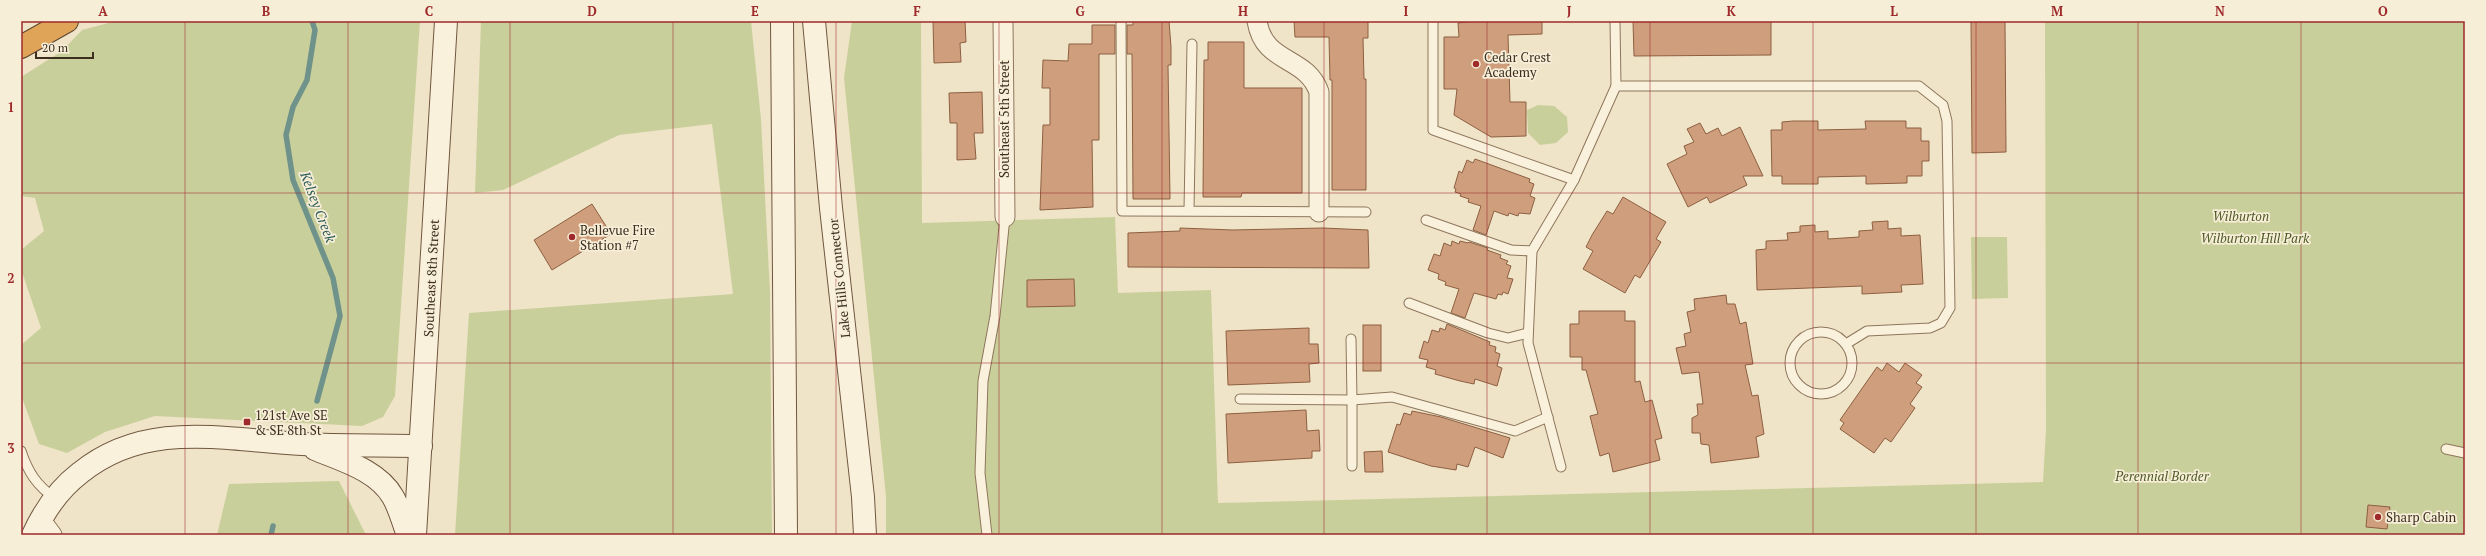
<svg xmlns="http://www.w3.org/2000/svg" width="2486" height="556" font-family="'PT Serif',serif">
<style>
.green{fill:#c9cf9b}
.lines{fill:none;stroke-linecap:round;stroke-linejoin:round}
.stream{stroke:#6f938a;stroke-width:5.5}
.building{fill:#cf9f7d;stroke:#8d5f41}
.lane-casing{stroke:#8d765c;stroke-width:11}
.street-casing{stroke:#8d765c;stroke-width:21}
.secondary-casing{stroke:#6f573f;stroke-width:24}
.highway-casing{stroke:#5b4430;stroke-width:24}
.lane{stroke:#faf1dc;stroke-width:9}
.street{stroke:#faf1dc;stroke-width:19}
.secondary{stroke:#faf1dc;stroke-width:22}
.highway{stroke:#e0a458;stroke-width:22}
.grid{fill:none;stroke:#9e2a2b;stroke-width:1;stroke-opacity:0.55}
.poi-dot{fill:#9e2a2b;stroke:#f7eed8;stroke-width:1.5}
.labels{text-anchor:middle;stroke-width:3.5;stroke-linejoin:round;paint-order:stroke}
.poi-label{font-size:13px;fill:#3d2e20;stroke:#f7eed8;text-anchor:start}
.street-label{font-size:13px;fill:#3d2e20;stroke:#f7eed8}
.park-label{font-size:13px;font-style:italic;fill:#4d5a26;stroke:#f7eed8}
.water-label{font-size:14px;font-style:italic;fill:#2f5d5a;stroke:#f7eed8}
.neatline{fill:none;stroke:#9e2a2b;stroke-width:1.5}
.grid-label{font-size:13px;text-anchor:middle;font-weight:bold;fill:#9e2a2b}
</style>
<rect width="100%" height="100%" fill="#f0e4c8"/>
<!-- green -->
<g class="green">
<polygon points="116,21 420,21 395,396 383,417 362,426 155,416 105,432 67,453 39,444 21,395 21,345 41,328 21,269 21,250 44,231 35,198 21,196 21,77 62,51 82,30"/>
<polygon points="481,21 751,21 761,119 770,292 772,535 455,535 469,313 733,294 712,124 619,135 503,190 475,193"/>
<polygon points="852,21 921,21 922,223 1115,217 1118,293 1211,290 1218,503 2043,482 2046,429 2045,21 2465,21 2465,535 886,535 886,497 844,78"/>
<polygon points="1538,105 1554,106 1567,117 1568,132 1556,143 1540,145 1528,133 1527,110"/>
<polygon points="1971,237 2007,237 2008,298 1972,299"/>
<polygon points="339,481 366,535 217,535 229,484"/>
</g>
<g class="lines">
<!-- stream -->
<g class="stream">
<polyline points="312,21 315,30 307,80 293,107 286,135 293,180 333,278 340,316 317,401"/>
<polyline points="271,535 273,526"/>
</g>
</g>
<!-- building -->
<g class="building">
<polygon points="933,21 965,21 966,42 960,43 961,62 934,63"/>
<polygon points="1133,21 1169,21 1171,47 1171,65 1168,65 1170,199 1133,199 1132,54 1127,54 1127,25 1133,25"/>
<polygon points="1294,21 1368,21 1368,38 1363,38 1364,79 1366,79 1366,190 1332,190 1332,80 1330,80 1329,37 1295,37"/>
<polygon points="1476,21 1542,21 1542,34 1508,35 1510,102 1526,102 1526,136 1491,137 1454,115 1457,89 1444,89 1444,37 1459,37 1458,23"/>
<polygon points="1633,21 1771,21 1771,55 1634,56"/>
<polygon points="1971,21 2005,21 2006,152 1972,153"/>
<polygon points="1092,25 1115,25 1115,54 1099,54 1099,140 1092,140 1093,207 1040,210 1043,125 1050,125 1050,88 1042,88 1043,60 1068,61 1069,44 1092,44"/>
<polygon points="1208,42 1244,42 1244,88 1302,88 1302,193 1242,193 1241,197 1203,197 1204,60 1208,60"/>
<polygon points="982,92 983,133 974,133 976,159 957,160 957,123 950,123 949,93"/>
<polygon points="1793,121 1818,121 1818,130 1866,129 1865,121 1906,121 1906,128 1921,128 1921,141 1929,141 1929,161 1922,161 1922,176 1907,176 1907,183 1866,184 1866,176 1818,177 1818,184 1782,184 1782,176 1772,176 1771,130 1782,130 1782,122"/>
<polygon points="1700,123 1706,134 1718,128 1722,136 1740,127 1763,176 1743,176 1747,185 1710,203 1707,197 1688,207 1667,164 1687,154 1684,146 1694,142 1687,129"/>
<polygon points="1475,159 1530,179 1529,182 1534,184 1530,196 1535,198 1530,214 1519,213 1518,216 1509,213 1508,216 1494,211 1486,235 1473,230 1481,206 1468,202 1469,199 1460,196 1461,194 1455,192 1456,189 1454,188 1459,171 1462,173 1467,160 1473,163"/>
<polygon points="1623,197 1666,222 1656,239 1661,242 1640,278 1635,275 1625,293 1583,269 1593,251 1586,247 1592,235 1607,211 1613,214"/>
<polygon points="592,204 611,234 552,270 534,240"/>
<polygon points="1888,221 1888,229 1901,228 1901,236 1920,235 1923,284 1901,285 1902,292 1862,294 1862,286 1757,290 1756,250 1766,249 1766,241 1788,240 1787,233 1800,232 1800,226 1815,225 1815,232 1828,231 1828,239 1859,237 1859,231 1873,230 1872,222"/>
<polygon points="1180,228 1233,230 1323,228 1368,230 1369,268 1128,267 1128,233 1180,231"/>
<polygon points="1452,241 1459,244 1460,241 1468,243 1469,242 1488,248 1487,250 1501,255 1500,258 1508,261 1506,264 1511,266 1507,278 1513,279 1508,294 1503,292 1502,295 1498,294 1496,299 1474,293 1465,318 1451,313 1459,289 1445,285 1446,282 1438,279 1439,274 1428,270 1434,254 1440,256 1444,243 1451,246"/>
<polygon points="1074,279 1075,306 1027,307 1027,280"/>
<polygon points="1726,295 1727,304 1735,304 1740,324 1746,322 1753,364 1745,365 1752,396 1758,395 1764,434 1756,437 1759,457 1711,463 1709,445 1701,444 1700,433 1692,433 1692,418 1698,415 1697,404 1703,404 1699,372 1682,374 1676,348 1686,346 1684,334 1691,332 1687,312 1695,310 1694,299"/>
<polygon points="1579,311 1625,311 1625,321 1635,321 1635,382 1640,381 1645,402 1652,400 1662,438 1655,440 1660,460 1613,472 1609,453 1600,456 1590,416 1598,414 1586,370 1582,370 1582,357 1570,357 1570,324 1579,324"/>
<polygon points="1447,324 1490,342 1489,345 1496,347 1495,352 1500,354 1497,366 1502,368 1497,386 1475,379 1474,384 1460,381 1435,374 1436,370 1426,367 1428,360 1419,358 1424,341 1428,343 1432,330 1439,332 1440,328 1445,330"/>
<rect x="1363" y="325" width="18" height="46"/>
<polygon points="1309,328 1309,344 1318,344 1319,363 1309,364 1310,382 1228,385 1226,331"/>
<polygon points="1887,363 1899,372 1905,363 1922,375 1916,383 1922,387 1910,404 1915,408 1891,442 1885,438 1874,453 1840,429 1844,423 1840,420 1877,367 1882,371"/>
<polygon points="1306,410 1307,431 1319,430 1320,451 1312,451 1312,458 1228,463 1226,414"/>
<polygon points="1412,411 1441,417 1510,438 1503,458 1475,447 1468,467 1457,464 1456,470 1431,466 1388,452 1397,424 1400,425 1404,413 1411,415"/>
<polygon points="1382,451 1383,472 1365,472 1364,452"/>
<polygon points="2368,505 2390,507 2387,529 2366,527"/>
</g>
<g class="lines">
<!-- lane casing -->
<g class="lane-casing">
<g id="lane">
<polyline points="1121,21 1122,211 1366,212"/>
<polyline points="1433,21 1433,130 1574,180"/>
<polyline points="1615,21 1616,86"/>
<polyline points="1189,210 1192,44"/>
<polyline points="1426,220 1511,250 1532,251"/>
<polyline points="1409,303 1488,333 1508,338 1528,333"/>
<circle cx="1821" cy="363" r="31"/>
<polyline points="1351,339 1352,400 1392,397 1515,431 1548,417"/>
<polyline points="1240,399 1352,400 1352,466"/>
<polyline points="2446,449 2465,453"/>
<path d="M 21,451 C 28,472 37,486 55,498"/>
<polyline points="1561,467 1528,343 1532,251 1574,180 1616,86 1919,86 1943,105 1947,121 1950,308 1941,323 1930,328 1867,331 1846,344"/>
<polyline points="987,535 980,473 983,381 995,316 1005,217"/>
</g>
</g>
<!-- street casing -->
<g class="street-casing">
<g id="street">
<polyline points="1003,21 1005,217"/>
<path d="M 1257,21 C 1264,65 1306,55 1319,92 L 1319,212"/>
<polyline points="40,519 52,535"/>
</g>
</g>
<!-- secondary casing -->
<g class="secondary-casing">
<g id="secondary">
<polyline points="782,21 786,535"/>
<polyline points="814,21 831,208 863,497 865,535"/>
<path d="M 315,449 C 341,460 378,470 393,497 C 400,509 403,523 408,535"/>
<path d="M 33,535 C 44,511 59,489 80,473 C 147,419 224,440 302,444 C 341,446 381,445 421,446"/>
<polyline points="415,535 446,21"/>
</g>
</g>
<!-- highway casing -->
<g class="highway-casing">
<polyline id="highway" points="21,47 67,21"/>
</g>
<!-- lane -->
<use href="#lane" class="lane"/>
<!-- street -->
<use href="#street" class="street"/>
<!-- secondary -->
<use href="#secondary" class="secondary"/>
<!-- highway -->
<use href="#highway" class="highway"/>
</g>
<!-- grid -->
<path class="grid" d="M 185,21 L 185,535M 348,21 L 348,535M 510,21 L 510,535M 673,21 L 673,535M 836,21 L 836,535M 999,21 L 999,535M 1162,21 L 1162,535M 1324,21 L 1324,535M 1487,21 L 1487,535M 1650,21 L 1650,535M 1813,21 L 1813,535M 1976,21 L 1976,535M 2138,21 L 2138,535M 2301,21 L 2301,535M 21,193 L 2465,193M 21,363 L 2465,363"/>
<!-- markers -->
<g class="poi-dot">
<circle cx="1476" cy="64" r="4"/>
<circle cx="572" cy="237" r="4"/>
<rect x="243" y="418" width="8" height="8" rx="2"/>
<circle cx="2378" cy="517" r="4"/>
</g>
<g class="labels">
<!-- poi labels -->
<g class="poi-label">
<text x="1484" y="62">Cedar Crest<tspan x="1484" dy="15">Academy</tspan></text>
<text x="580" y="235">Bellevue Fire<tspan x="580" dy="15">Station #7</tspan></text>
<text x="255" y="420">121st Ave SE<tspan x="255" dy="15">&amp; SE 8th St</tspan></text>
<text x="2386" y="522">Sharp Cabin</text>
</g>
<!-- street labels -->
<g class="street-label">
<text transform="translate(1004 119) rotate(-90)" y="5">Southeast 5th Street</text>
<text transform="translate(431 278) rotate(-87)" y="5">Southeast 8th Street</text>
<text transform="translate(839 278) rotate(-96)" y="5">Lake Hills Connector</text>
</g>
<!-- park labels -->
<g class="park-label">
<text x="2241" y="221">Wilburton</text>
<text x="2255" y="243">Wilburton Hill Park</text>
<text x="2162" y="481">Perennial Border</text>
</g>
<!-- water labels -->
<g class="water-label">
<text transform="translate(318 207) rotate(69)" y="5">Kelsey Creek</text>
</g>
</g>
<!-- border -->
<rect width="2486" height="556" fill="none" stroke="#f7eed8" stroke-width="44"/>
<!-- scale -->
<path d="M36 52v6h57v-6" fill="none" stroke="#3d2e20" stroke-width="2"/>
<text x="42" y="52" font-size="12" fill="#3d2e20" stroke="#f7eed8" stroke-width="3" paint-order="stroke">20 m</text>
<rect x="22" y="22" width="2442" height="512" class="neatline"/>
<g class="grid-label">
<text x="103" y="16">A</text>
<text x="266" y="16">B</text>
<text x="429" y="16">C</text>
<text x="592" y="16">D</text>
<text x="755" y="16">E</text>
<text x="917" y="16">F</text>
<text x="1080" y="16">G</text>
<text x="1243" y="16">H</text>
<text x="1406" y="16">I</text>
<text x="1569" y="16">J</text>
<text x="1731" y="16">K</text>
<text x="1894" y="16">L</text>
<text x="2057" y="16">M</text>
<text x="2220" y="16">N</text>
<text x="2383" y="16">O</text>
<text x="11" y="112">1</text>
<text x="11" y="283">2</text>
<text x="11" y="453">3</text>
</g>
</svg>
